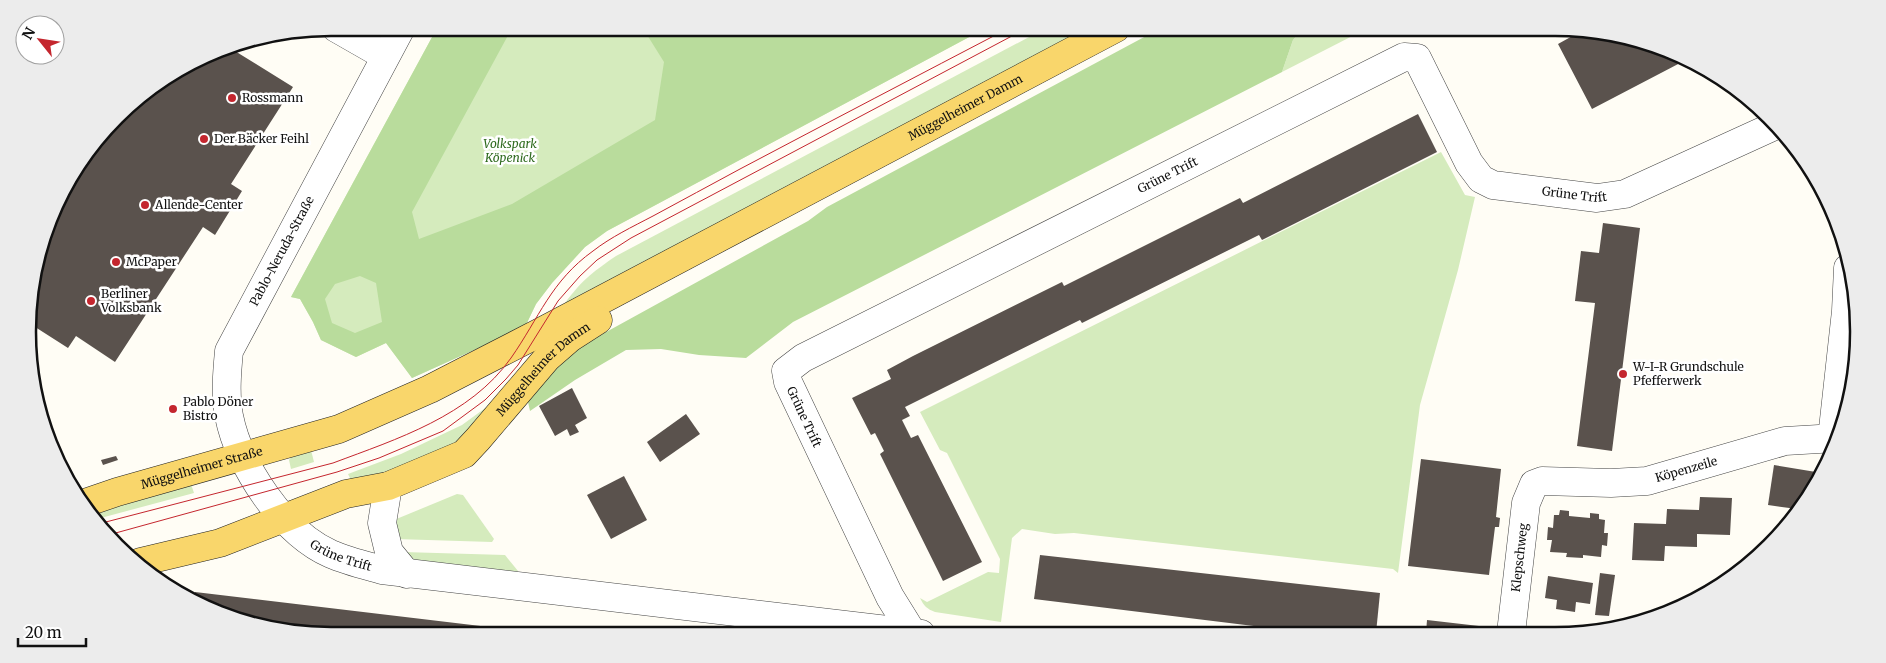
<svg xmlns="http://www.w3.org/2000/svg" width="1886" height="663" font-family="Merriweather,serif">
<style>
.green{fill:#d5ebbd}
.forest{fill:#b9dc9c;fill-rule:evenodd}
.building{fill:#5a524d}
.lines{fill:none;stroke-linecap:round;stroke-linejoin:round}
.minor-casing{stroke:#444;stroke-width:29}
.major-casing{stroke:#222;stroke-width:29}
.minor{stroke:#fff;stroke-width:28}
.major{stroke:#f9d66b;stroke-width:28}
.tram{stroke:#c4262e;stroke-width:1}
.poi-dot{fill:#c4262e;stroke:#fff;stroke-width:2}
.labels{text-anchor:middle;stroke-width:5;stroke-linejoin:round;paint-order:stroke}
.poi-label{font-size:12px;fill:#111;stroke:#fff;text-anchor:start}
.street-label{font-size:12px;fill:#111;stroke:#fff}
.park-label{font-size:12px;font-style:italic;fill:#2f6b1f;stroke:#fff}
.rim{fill:none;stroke:#111;stroke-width:2.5}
</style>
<rect width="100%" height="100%" fill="#fffdf5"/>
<!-- green -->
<g class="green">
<polygon points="437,28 986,28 607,231 585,247 552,283 536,304 525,327 412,378 386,343 356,357 321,340 313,322 300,299 291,297"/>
<path d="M 1046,28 L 1086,28 L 562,307 C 580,282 591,273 616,256 Z"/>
<polygon points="1303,28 1368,28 1282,72 1293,40"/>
<path d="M 1441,152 L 1465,195 L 1475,197 L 1458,270 L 1420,405 L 1398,573 L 1393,569 L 1074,533 L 1055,534 L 1022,529 L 1012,538 L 1001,622 L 935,612 C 927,609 924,606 920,598 L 927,602 L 988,572 L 999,573 L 1000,559 L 947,453 L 940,450 L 920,412 Z"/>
<polygon points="488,406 461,439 444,450 354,486 348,474 401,454 462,425"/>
<polygon points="311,450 314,462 291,469 289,460 291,457"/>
<polygon points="191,484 194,493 97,519 91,513"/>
<polygon points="457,494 463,495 494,539 492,542 395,539 394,520"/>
<polygon points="403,552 505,555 518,571 516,576 415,564"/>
</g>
<!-- forest -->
<g class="forest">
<path d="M 437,28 L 512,28 L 412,212 L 419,239 L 512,204 L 655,120 L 664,62 L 644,30 L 647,28 L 986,28 L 607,231 L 585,247 L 552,283 L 536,304 L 525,327 L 412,378 L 386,343 L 356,357 L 321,340 L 313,322 L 300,299 L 291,297 ZM 360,276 L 376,283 L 382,322 L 355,333 L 332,323 L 325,299 L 335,284 Z"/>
<polygon points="1161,28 1303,28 1293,40 1282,72 793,322 746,358 699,355 661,349 626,350 575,380 530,411 528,402 568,353 808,221 827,207"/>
</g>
<!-- building -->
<g class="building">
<polygon points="1574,30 1633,38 1682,62 1592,109 1558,44 1576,34"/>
<polygon points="230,48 293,87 231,184 242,191 215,235 203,227 115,362 76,336 68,348 32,325 31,312 33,309 31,308 30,292 59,197 131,103 215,51"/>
<polygon points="1418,114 1437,152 1262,240 1259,235 1082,323 1080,320 905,407 910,416 902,420 911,438 918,435 982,562 943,581 880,454 884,451 875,433 871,435 852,398 891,379 887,370 913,356 1062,282 1064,286 1240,198 1243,203"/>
<polygon points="1603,223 1640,228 1612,451 1577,446 1595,303 1575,301 1581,251 1599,253"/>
<polygon points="572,388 587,418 575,425 579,432 570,436 567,429 555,436 539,406"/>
<polygon points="686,414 700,434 660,462 647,442"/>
<polygon points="116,456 118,460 103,465 101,460"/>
<polygon points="1421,459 1501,469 1496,517 1500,518 1499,527 1495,527 1489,575 1408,566"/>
<polygon points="1774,465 1822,473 1818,484 1797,509 1768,505"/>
<polygon points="624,476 647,520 611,539 587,495"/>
<polygon points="1700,497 1732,498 1730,535 1697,534 1697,547 1665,546 1664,561 1632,560 1634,523 1666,524 1667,509 1699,510"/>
<polygon points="1560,510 1569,511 1569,516 1590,518 1590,513 1599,514 1599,519 1605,520 1604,533 1608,533 1607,546 1602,545 1601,557 1583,555 1583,558 1566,557 1567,553 1550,552 1552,540 1547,540 1548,527 1553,528 1554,515 1559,515"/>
<polygon points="1040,555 1380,593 1376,633 1310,633 1034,599"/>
<polygon points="1600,573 1615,575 1609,616 1595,615"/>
<polygon points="1548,576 1593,583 1590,604 1576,602 1575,612 1556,609 1557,600 1545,598"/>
<polygon points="195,592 547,634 547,635 332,635 253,625 194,598"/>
<polygon points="1427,620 1479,626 1478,633 1426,633"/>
</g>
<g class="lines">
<!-- minor casing -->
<g class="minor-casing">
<g id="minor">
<polyline points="336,28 385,56"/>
<path id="s1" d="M 401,28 L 229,351 C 227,372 225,395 229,416 C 239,466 283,533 331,554 C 347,561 364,565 382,570 L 921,634"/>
<polyline points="1832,438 1846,311 1848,268"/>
<polyline points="388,486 382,523 389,552 407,574"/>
<path id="s2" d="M 1511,633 L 1526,503 L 1534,484 L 1542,481 L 1611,483 L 1647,481 L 1785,441 L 1836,438"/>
<path id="s3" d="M 913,634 L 890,597 L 788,382 L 786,371 L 803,358 L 1404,57 L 1417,58 L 1469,163 L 1481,179 L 1493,185 L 1597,198 L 1625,194 L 1772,127"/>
</g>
</g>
<!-- major casing -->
<g class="major-casing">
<g id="major">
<path id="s4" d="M 82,504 L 117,492 L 339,429 L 430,389 L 537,334 L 1116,28"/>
<path id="s5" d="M 140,562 L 220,543 L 346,494 L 388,486 L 464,454 L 478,439 L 547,358 L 570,338 L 598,320"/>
</g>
</g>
<!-- minor -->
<use href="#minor" class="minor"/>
<!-- major -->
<use href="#major" class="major"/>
<!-- tram -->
<g class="tram">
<path d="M 102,523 L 333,463 C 397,439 470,416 511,358 C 539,318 551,281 593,251 C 611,237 632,227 653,216 C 682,200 711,185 740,169 C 829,122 919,75 1009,28"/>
<polyline points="112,534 337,472 379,458 443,431 485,400 506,379 518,365 558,301 580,276 597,260 631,238 1027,28"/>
</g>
</g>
<!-- markers -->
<g class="poi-dot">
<circle cx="232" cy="98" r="5"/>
<circle cx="204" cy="139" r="5"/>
<circle cx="145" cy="205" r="5"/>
<circle cx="116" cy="262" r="5"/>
<circle cx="91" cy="301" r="5"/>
<circle cx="1623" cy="374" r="5"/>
<circle cx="173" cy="409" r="5"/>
</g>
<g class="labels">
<!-- poi labels -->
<g class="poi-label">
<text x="242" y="102">Rossmann</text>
<text x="214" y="143">Der Bäcker Feihl</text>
<text x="155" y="209">Allende-Center</text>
<text x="126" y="266">McPaper</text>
<text x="101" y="298">Berliner<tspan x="101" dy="14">Volksbank</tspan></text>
<text x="1633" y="371">W-I-R Grundschule<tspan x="1633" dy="14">Pfefferwerk</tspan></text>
<text x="183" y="406">Pablo Döner<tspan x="183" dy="14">Bistro</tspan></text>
</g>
<!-- street labels -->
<g class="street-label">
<text dy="4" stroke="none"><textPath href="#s4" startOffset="972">Müggelheimer Damm</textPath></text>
<text dy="4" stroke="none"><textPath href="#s3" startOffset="722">Grüne Trift</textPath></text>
<text dy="4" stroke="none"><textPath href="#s3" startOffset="1232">Grüne Trift</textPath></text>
<text transform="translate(282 251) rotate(-62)" y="4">Pablo-Neruda-Straße</text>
<text dy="4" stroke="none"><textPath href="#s5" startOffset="459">Müggelheimer Damm</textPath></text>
<text transform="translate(804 417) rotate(65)" y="4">Grüne Trift</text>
<text dy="4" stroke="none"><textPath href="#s4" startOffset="125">Müggelheimer Straße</textPath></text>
<text dy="4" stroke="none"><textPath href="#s2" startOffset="306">Köpenzeile</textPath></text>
<text dy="4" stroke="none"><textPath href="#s1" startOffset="618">Grüne Trift</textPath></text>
<text dy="4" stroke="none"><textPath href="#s2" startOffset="76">Klepschweg</textPath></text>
</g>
<!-- park labels -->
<g class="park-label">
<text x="510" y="148">Volkspark<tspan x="510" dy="14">Köpenick</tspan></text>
</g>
</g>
<!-- crop -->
<path d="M0 0H1886V663H0ZM331 36H1555A295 295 0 0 1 1850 331V332A295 295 0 0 1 1555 627H331A295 295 0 0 1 36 332V331A295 295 0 0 1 331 36Z" fill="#ececec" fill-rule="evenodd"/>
<path class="rim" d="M331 36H1555A295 295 0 0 1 1850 331V332A295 295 0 0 1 1555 627H331A295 295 0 0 1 36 332V331A295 295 0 0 1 331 36Z"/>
<!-- north arrow -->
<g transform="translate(40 40) rotate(300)"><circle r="24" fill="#ffffff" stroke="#a0a0a0"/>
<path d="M0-4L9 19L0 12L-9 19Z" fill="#c4262e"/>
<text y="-8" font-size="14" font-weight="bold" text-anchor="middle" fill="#111111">N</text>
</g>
<!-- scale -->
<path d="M18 638v8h68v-8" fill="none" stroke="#111111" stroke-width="2.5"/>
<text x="25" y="638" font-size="15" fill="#111111" stroke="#ffffff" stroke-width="4" paint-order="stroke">20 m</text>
</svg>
